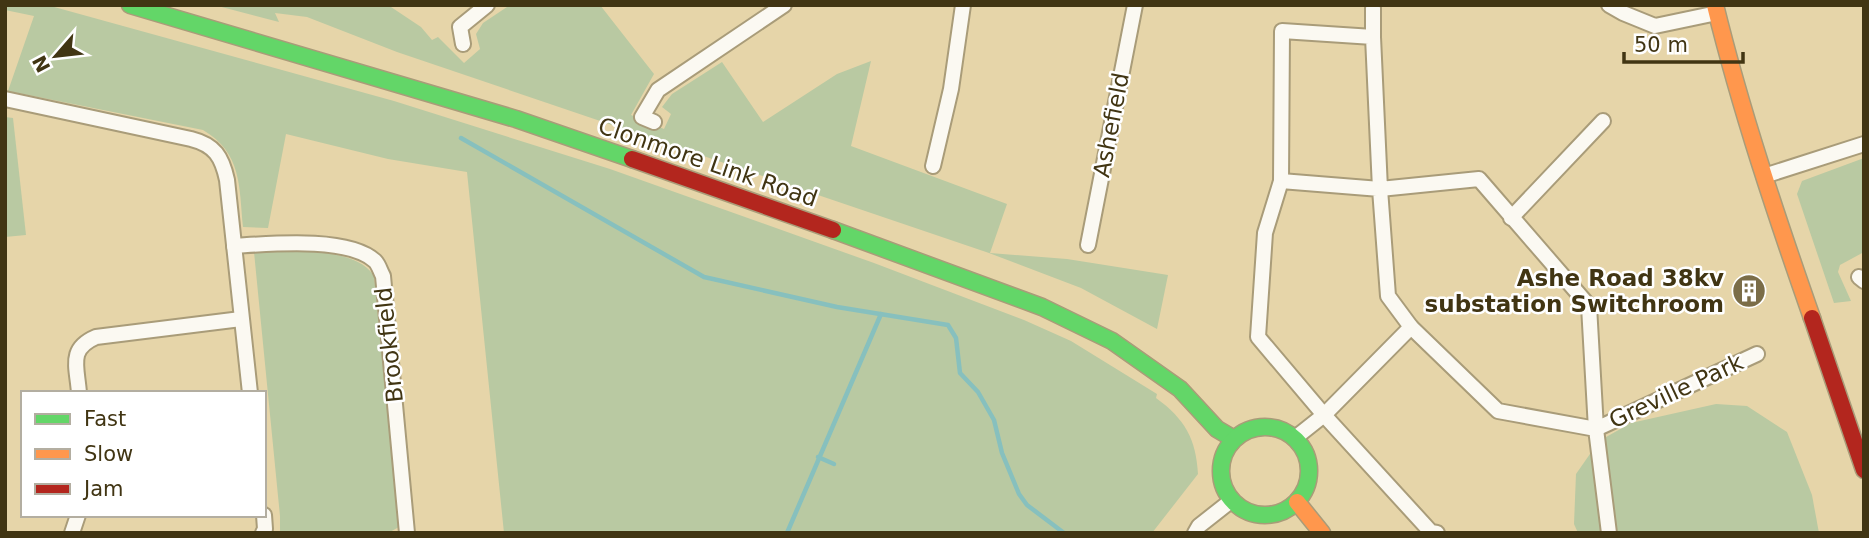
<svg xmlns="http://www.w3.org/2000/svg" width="1869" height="538" font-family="'DejaVu Sans',sans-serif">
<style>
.green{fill:#b9c9a2}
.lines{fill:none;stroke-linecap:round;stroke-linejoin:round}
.stream{stroke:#87c0be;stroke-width:4.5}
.street-casing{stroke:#a99c79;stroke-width:18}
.fast-casing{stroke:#a99c79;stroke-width:19}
.slow-casing{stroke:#a99c79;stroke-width:19}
.jam-casing{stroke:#a99c79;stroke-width:19}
.street{stroke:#fbf9f2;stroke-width:14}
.fast{stroke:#63d668;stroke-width:16}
.slow{stroke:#ff974d;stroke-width:16}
.jam{stroke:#b3261e;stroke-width:16}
.labels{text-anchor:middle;stroke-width:5;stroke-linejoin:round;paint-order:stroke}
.street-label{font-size:23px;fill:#413513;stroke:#fff}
.poi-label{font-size:23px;font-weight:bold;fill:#413513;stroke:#fff;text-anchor:end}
</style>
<rect width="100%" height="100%" fill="#e6d5a9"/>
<!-- green -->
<g class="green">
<path d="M 5,5 L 47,5 L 394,101 L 610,169 L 874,263 L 1024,320 L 1071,341 L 1157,394 L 1156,398 C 1185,419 1196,439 1198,474 L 1152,533 L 504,533 L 467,172 L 388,159 L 286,134 L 268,228 L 243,227 C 239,186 242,153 203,130 L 8,91 L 34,16 L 5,10 Z"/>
<polygon points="214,5 388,5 421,27 432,40 438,37 464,63 480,49 476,34 483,23 510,5 600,5 654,74 631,115 664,129 671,114 662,107 672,94 722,62 763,122 837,74 871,61 851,146 1007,204 990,253 1067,259 1168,275 1157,329 1081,288 989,253 397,52 307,17 275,13 279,22"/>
<polygon points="5,117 13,118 26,235 5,237"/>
<polygon points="1864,158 1864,252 1840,265 1838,272 1851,301 1834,303 1797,194 1802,181"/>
<path d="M 254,252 C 286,252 355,245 374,276 L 399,527 L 388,533 L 280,533 L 280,516 Z"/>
<polygon points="1716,404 1747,406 1787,432 1812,495 1819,533 1578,533 1574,524 1576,474 1599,441 1631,423"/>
</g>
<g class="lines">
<!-- stream -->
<g class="stream">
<polyline points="461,138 704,277 837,307 948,325 956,338 960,373 978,392 994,420 1002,453 1019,494 1027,505 1064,533"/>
<polyline points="818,457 834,464"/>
<polyline points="787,533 881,314"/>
</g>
<!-- street casing -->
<g class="street-casing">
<g id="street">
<polyline points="1609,5 1623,13 1655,26 1717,13"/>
<polyline points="1373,37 1373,8"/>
<polyline points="463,44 460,27 487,5"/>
<path d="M 5,99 L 191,139 C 215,145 222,157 227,180 L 250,393"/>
<polyline points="654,122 642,117 658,90 784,5"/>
<polyline points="933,166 951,89 963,5"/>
<polyline points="1764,176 1864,144"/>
<polyline points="1281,181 1282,31 1373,37 1380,189 1479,179 1589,306 1596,429 1757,354"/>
<polyline points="1511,218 1603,121"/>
<polyline points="1088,245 1135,5"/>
<path d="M 234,246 C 268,244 348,236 375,261 C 379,265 380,271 383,276 L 407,533"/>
<polyline points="1859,277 1864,281"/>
<path d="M 79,393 C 77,366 68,349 96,337 L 241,319"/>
<polyline points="1295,438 1324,415 1411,327"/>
<polyline points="72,533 78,515"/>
<polyline points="263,533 265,529 264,515"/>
<polyline points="1195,533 1199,526 1232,500"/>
<polyline points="1437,533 1431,532 1324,415 1258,337 1265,233 1281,181 1380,189 1388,296 1411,327 1498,411 1596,429 1609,533"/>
</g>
</g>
<!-- fast casing -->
<g class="fast-casing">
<g id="fast">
<polyline points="130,5 516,119 632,159"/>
<polyline points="833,230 1042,307 1112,341 1180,389 1217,429 1234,439"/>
<circle cx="1265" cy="471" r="44"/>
</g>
</g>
<!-- slow casing -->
<g class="slow-casing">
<g id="slow">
<path d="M 1715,5 C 1741,111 1776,215 1812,318"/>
<polyline points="1297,502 1322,533"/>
</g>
</g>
<!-- jam casing -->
<g class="jam-casing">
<g id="jam">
<polyline points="632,159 833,230"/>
<polyline points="1812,318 1864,470"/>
</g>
</g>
<!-- street -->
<use href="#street" class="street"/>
<!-- fast -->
<use href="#fast" class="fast"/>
<!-- slow -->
<use href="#slow" class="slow"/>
<!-- jam -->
<use href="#jam" class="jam"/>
</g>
<!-- icons -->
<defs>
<g id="building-disc" transform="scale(1.75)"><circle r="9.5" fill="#7b6d48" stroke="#fff"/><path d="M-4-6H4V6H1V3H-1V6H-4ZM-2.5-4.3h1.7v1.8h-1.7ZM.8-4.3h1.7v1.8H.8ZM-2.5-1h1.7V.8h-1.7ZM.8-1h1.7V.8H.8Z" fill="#fff"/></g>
</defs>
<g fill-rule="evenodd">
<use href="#building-disc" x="1749" y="291"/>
</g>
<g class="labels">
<!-- street labels -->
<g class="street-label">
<text transform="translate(1111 125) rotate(-79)" y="8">Ashefield</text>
<text transform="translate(708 162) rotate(19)" y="8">Clonmore Link Road</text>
<text transform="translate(389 345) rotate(-96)" y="8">Brookfield</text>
<text transform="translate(1676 391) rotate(-25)" y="8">Greville Park</text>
</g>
<!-- poi labels -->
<g class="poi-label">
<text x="1724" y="286">Ashe Road 38kv<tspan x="1724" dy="26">substation Switchroom</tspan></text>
</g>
</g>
<!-- border -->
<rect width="1869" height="538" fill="none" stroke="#413513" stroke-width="14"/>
<!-- legend -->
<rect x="21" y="391" width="245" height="126" fill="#ffffff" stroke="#b3aea1" stroke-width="2"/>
<rect x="35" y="414" width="35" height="10" fill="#63d668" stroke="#b3aea1" stroke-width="2"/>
<text x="84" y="426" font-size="21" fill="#413513">Fast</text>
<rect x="35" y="449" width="35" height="10" fill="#ff974d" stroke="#b3aea1" stroke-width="2"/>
<text x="84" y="461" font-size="21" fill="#413513">Slow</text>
<rect x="35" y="484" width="35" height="10" fill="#b3261e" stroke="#b3aea1" stroke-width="2"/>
<text x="84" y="496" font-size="21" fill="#413513">Jam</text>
<!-- north arrow -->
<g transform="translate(56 56) rotate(242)" stroke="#ffffff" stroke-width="5" paint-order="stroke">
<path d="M0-5L12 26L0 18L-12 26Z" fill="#413513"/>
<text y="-10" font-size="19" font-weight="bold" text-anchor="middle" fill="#413513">N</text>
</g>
<!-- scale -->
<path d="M1624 52v10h119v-10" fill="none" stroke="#413513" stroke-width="3.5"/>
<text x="1634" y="52" font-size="21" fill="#413513" stroke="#ffffff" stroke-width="5" paint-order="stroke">50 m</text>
</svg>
